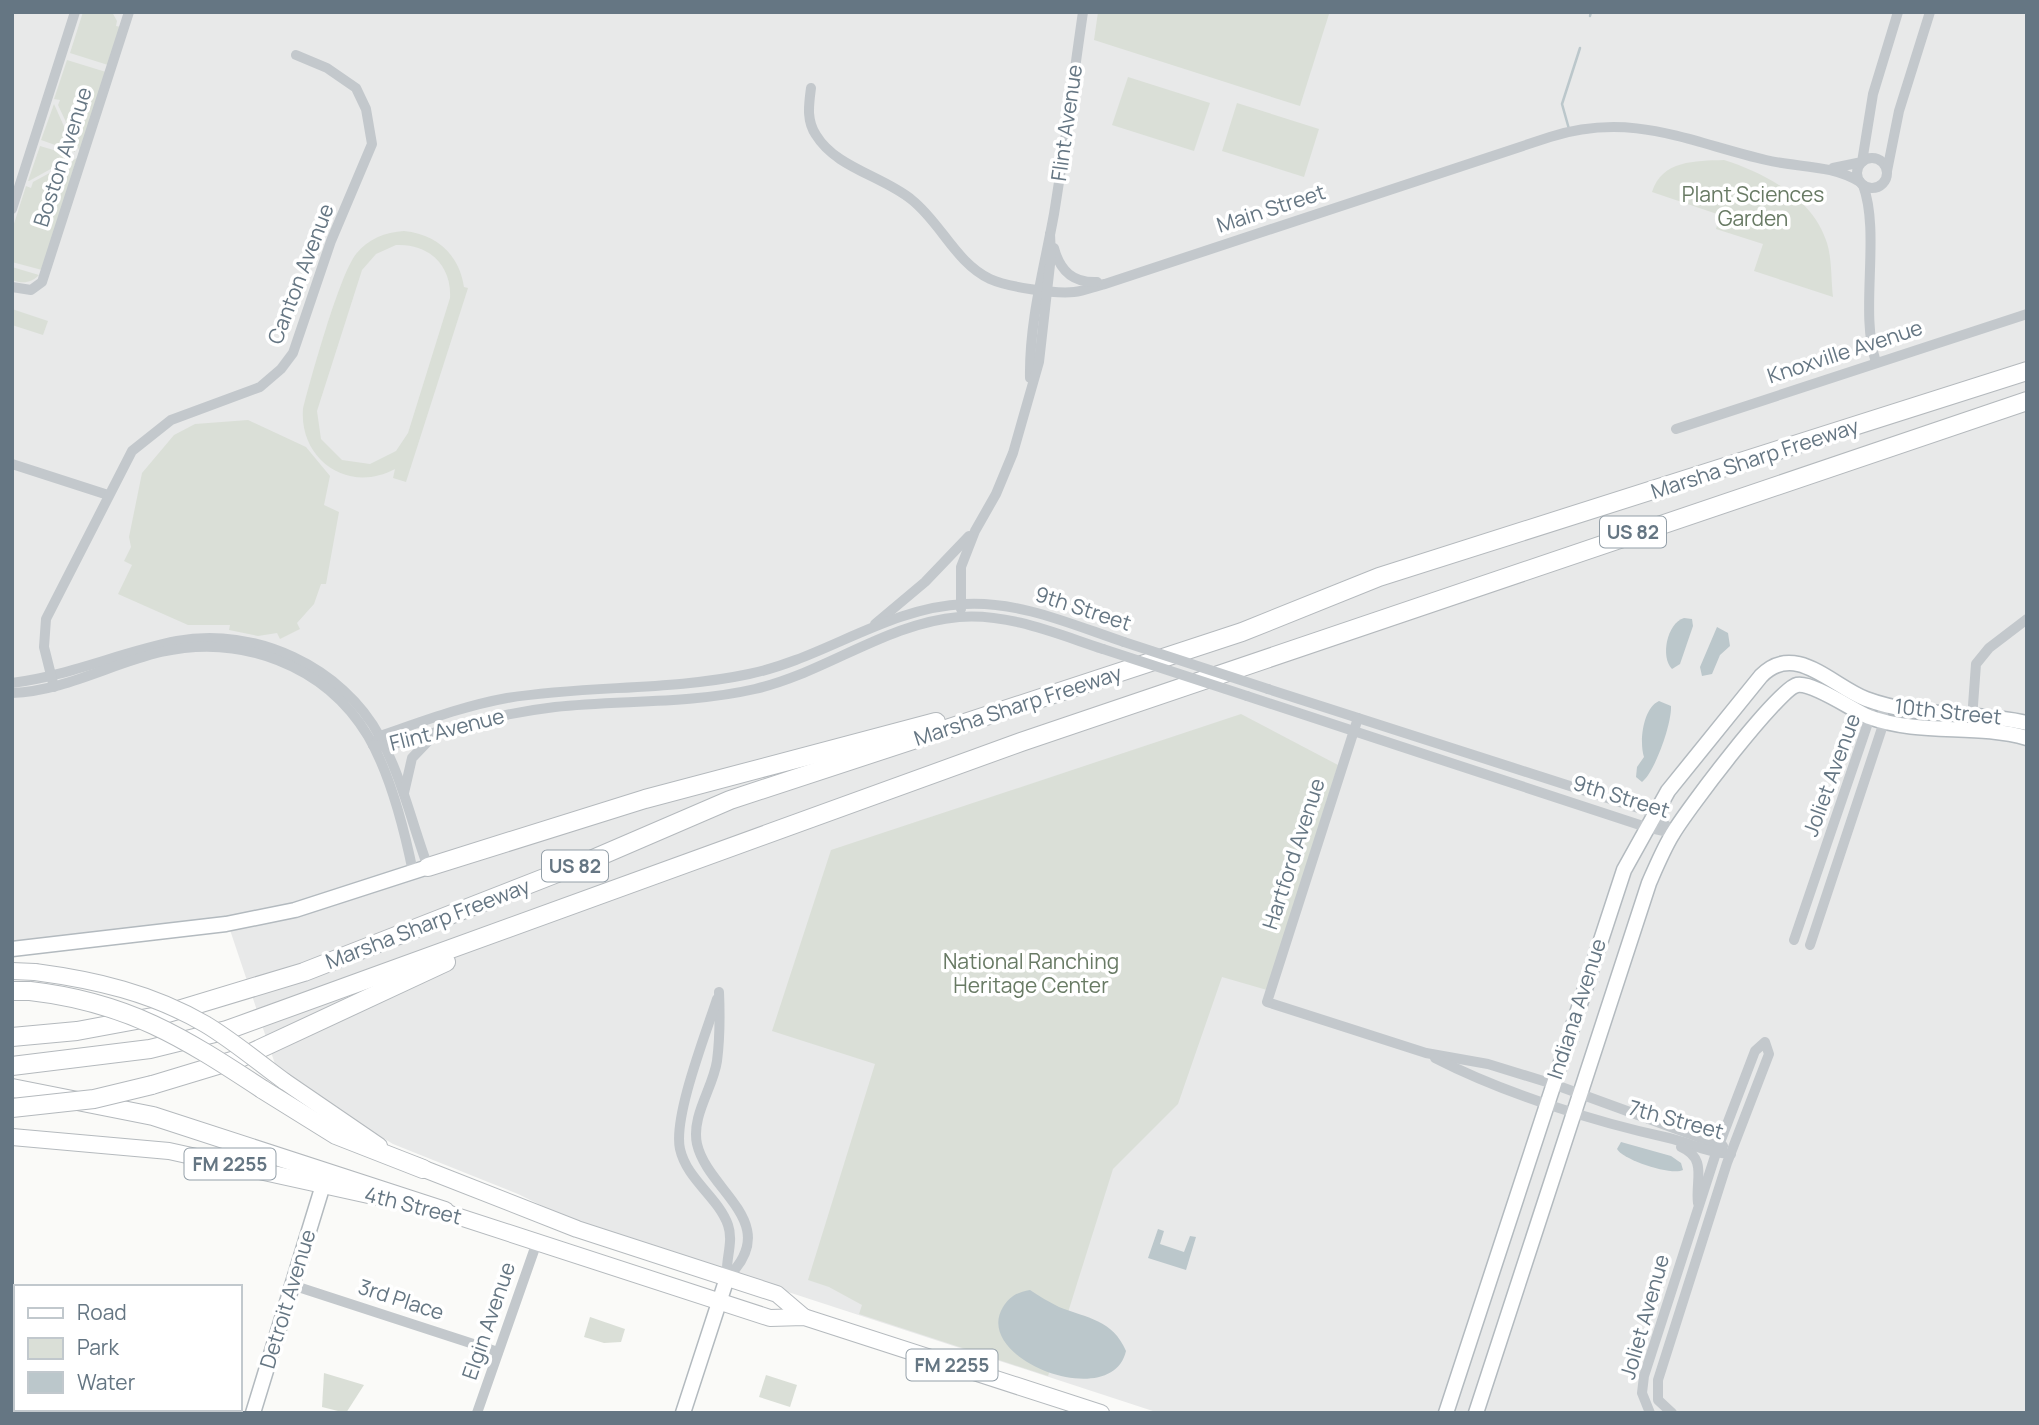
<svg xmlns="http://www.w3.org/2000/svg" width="2039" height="1425" font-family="Manrope,sans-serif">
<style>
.built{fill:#e8e9e9}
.green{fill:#dadfd7;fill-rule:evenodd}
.water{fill:#bbc7cb}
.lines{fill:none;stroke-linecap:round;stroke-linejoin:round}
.stream{stroke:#bbc7cb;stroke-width:2.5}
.secondary-casing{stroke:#b3babf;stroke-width:17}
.primary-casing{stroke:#b5babe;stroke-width:18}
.highway-casing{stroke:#b4b9bd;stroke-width:20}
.street{stroke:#c3c8cc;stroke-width:10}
.secondary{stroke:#fff;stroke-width:14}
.primary{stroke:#fff;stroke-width:16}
.highway{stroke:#fff;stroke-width:18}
.primary-bridge-casing{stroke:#b5babe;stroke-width:18;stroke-linecap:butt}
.highway-bridge-casing{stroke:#b4b9bd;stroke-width:20;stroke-linecap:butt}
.street-bridge{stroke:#c3c8cc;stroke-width:10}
.primary-bridge{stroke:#fff;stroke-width:16}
.highway-bridge{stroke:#fff;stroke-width:18}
.labels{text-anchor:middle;stroke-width:7;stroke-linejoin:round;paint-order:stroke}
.shield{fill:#fff;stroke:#939fa8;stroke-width:2}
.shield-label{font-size:19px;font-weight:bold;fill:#657683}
.street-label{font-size:21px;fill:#657683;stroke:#fff}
.park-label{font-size:21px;fill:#687a64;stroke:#fff}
</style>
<rect width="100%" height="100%" fill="#fafaf8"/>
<!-- built -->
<polygon class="built" points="12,12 2027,12 2027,1413 1159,1413 577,1223 518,1194 393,1144 343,1114 275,1064 226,918 12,946"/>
<!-- green -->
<g class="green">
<polygon points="83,12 112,12 117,21 116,26 121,27 108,65 70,53"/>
<polygon points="1098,12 1329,12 1329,14 1300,106 1094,40"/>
<polygon points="67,60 106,72 80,152 58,105 60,100 54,99"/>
<polygon points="1128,77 1210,103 1194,151 1112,125"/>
<polygon points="1237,103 1319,129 1304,177 1222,151"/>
<polygon points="54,104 75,151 75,152 41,140"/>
<polygon points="40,146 74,156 29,181 28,181"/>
<polygon points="77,158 42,270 12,262 12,230 26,186 31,188 33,182"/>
<path d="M 1724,160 C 1765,173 1813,198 1827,243 C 1832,259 1831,280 1833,297 L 1754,271 L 1763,244 L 1716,229 L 1720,215 L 1652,192 C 1662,160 1695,161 1724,160 Z"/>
<path d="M 404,231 C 436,234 459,254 464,287 L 468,288 L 406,482 L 393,478 L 395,469 C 349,494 299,460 303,409 C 311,378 339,276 356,254 C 368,239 385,232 404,231 ZM 396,245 C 429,243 452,266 450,298 L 408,433 L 396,451 L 370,464 L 342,460 L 321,439 L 317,411 L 362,270 L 376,254 Z"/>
<path d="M 12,267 L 39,275 C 31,283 23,284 12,280 Z"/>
<polygon points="12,309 48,321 43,335 12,325"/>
<polygon points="248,420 306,447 330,476 324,505 339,512 326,584 321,584 314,604 297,623 300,629 280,639 277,633 258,636 229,630 230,625 188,625 118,594 132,565 124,561 131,547 129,537 142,473 174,435 195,424"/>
<polygon points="1241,714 1338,765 1267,990 1222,977 1178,1104 1113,1169 1048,1376 859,1314 862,1305 829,1287 808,1280 875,1064 772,1031 831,850"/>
<polygon points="590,1317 625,1329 621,1342 604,1343 584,1337"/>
<polygon points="324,1373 364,1385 346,1413 322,1407"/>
<polygon points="766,1375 797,1385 790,1407 759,1397"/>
</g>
<!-- water -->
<g class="water">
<path d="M 1684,618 L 1692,619 L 1693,626 L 1680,664 L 1672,669 C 1660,657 1667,623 1684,618 Z"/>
<polygon points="1717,627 1728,633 1730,646 1720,655 1712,674 1702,676 1700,667"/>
<path d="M 1659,701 L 1671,706 C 1672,723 1655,772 1642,782 L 1636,777 L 1637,767 L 1644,757 C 1639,742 1643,708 1659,701 Z"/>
<path d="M 1621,1142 L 1671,1156 L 1681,1163 L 1683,1170 C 1672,1176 1623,1160 1617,1149 Z"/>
<polygon points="1158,1229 1164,1231 1160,1244 1184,1252 1190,1236 1196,1237 1186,1270 1148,1258"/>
<path d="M 1030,1290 C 1039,1296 1049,1302 1059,1307 C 1087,1318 1113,1320 1126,1351 C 1112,1413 971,1359 1003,1307 C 1010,1296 1018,1292 1030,1290 Z"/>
</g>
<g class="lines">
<!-- stream -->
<g class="stream">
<polyline points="1590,16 1591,12"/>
<polyline points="1569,129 1562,104 1580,48"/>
</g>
<!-- secondary casing -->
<g class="secondary-casing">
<g id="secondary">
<polyline points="12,949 226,924 295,910 428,867"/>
<polyline points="253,1413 323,1185"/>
<polyline points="683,1413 727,1278"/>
<path d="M 1446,1413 L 1624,870 L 1668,791 L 1761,676 C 1795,641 1832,686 1866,699 C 1919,719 1973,710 2027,723"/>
<path d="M 1476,1413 L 1649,883 C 1656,867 1663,850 1672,835 C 1685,812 1779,688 1797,685 C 1813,682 1852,710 1869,717 C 1921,736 1975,723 2027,738"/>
</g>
</g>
<!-- primary casing -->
<g class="primary-casing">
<g id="primary">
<polyline points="12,971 35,972"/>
<polyline points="284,1081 379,1146"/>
<polyline points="12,1137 169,1151 382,1198"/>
<polyline points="414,1165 577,1229 777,1294 804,1317"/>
<polyline points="435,1209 770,1318 804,1317 1101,1413"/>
</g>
</g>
<!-- highway casing -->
<g class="highway-casing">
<g id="highway">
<polyline points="428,867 645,799 936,722"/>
<polyline points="12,991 30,991"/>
<polyline points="12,1037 77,1031 158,1016 304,972 593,859 730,800 1242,632 1379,577 2027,371"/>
<polyline points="12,1066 150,1049 227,1030 1021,742 2027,401"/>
<polyline points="152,1085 238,1059 446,962"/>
<polyline points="12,1088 153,1116 445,1211"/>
<polyline points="262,1089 336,1135 423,1169"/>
</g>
</g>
<!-- street -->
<g class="street">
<path d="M 811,88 C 809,104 806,120 816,135 C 836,168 883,176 912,200 C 941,223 956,263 990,279 C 1008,287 1054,294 1074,292 C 1085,291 1095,286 1105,284 L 1550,137 C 1632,111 1689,142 1766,160 C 1799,168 1830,164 1860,182"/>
<circle cx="1872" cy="173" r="15"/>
<polyline points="1833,168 1862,162 1873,94 1898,12"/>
<polyline points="1887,171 1899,111 1930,12"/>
<path d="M 1863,185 C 1881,234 1859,312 1876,362"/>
<polyline points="12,209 75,12"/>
<path d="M 1054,248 C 1060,271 1073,283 1097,282"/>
<polyline points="12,287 31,290 42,282 129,12"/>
<path d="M 1030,378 C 1029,322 1044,269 1054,214 C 1065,147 1073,80 1083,12"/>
<polyline points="1676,429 2027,314"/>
<polyline points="12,464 108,495"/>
<polyline points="961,609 961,567 975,531 996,494 1013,453 1039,362 1051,256 1050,234"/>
<polyline points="875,624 925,582 969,536"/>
<path d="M 12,683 C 69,676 121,652 177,641 C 254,626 343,667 380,737 C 402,778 412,824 428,867"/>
<polyline points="54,687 44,647 46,619 132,451 171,420 260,387 281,369 293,353 331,241 372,144 366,109 356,88 327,68 296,55"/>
<polyline points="1268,689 1654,813 1672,832"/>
<path d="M 12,693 C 65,691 110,664 161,652 C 240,634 325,664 368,736 C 391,775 404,828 413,872"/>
<polyline points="1247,696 1646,827 1673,833"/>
<polyline points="1358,718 1267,1002 1426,1053 1488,1064 1553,1084 1723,1146"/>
<polyline points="1972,719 1976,664 1989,648 2027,619"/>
<path d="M 373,745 L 380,736 C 421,722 463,706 507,698 C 587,685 669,691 749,674 C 823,659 888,607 965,604 C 1020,601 1073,625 1124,642"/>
<path d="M 373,745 L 385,747 C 441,730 496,714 555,707 C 620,700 690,704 755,689 C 825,673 887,623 959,617 C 1009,613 1057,634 1103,649"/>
<polyline points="404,793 412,758 434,735"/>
<polyline points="1794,940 1871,714"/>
<polyline points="1810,945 1884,722 1882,705"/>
<path d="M 719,992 C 720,1015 720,1038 717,1061 C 713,1088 691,1116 697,1144 C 708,1192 784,1223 727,1278"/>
<path d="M 717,999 C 706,1033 673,1117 680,1149 C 687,1180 718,1197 728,1225 C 734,1242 725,1260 727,1278"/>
<path d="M 1435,1058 C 1503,1093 1595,1122 1669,1138 C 1690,1143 1708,1153 1731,1154"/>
<path d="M 1681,1147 C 1708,1159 1695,1180 1698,1203"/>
<polyline points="292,1285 498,1352"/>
<polyline points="12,1357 16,1359"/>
<polyline points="172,1409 183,1413"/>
<polyline points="477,1413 537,1242"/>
<polyline points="1650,1413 1642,1393 1644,1376 1716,1153 1755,1051 1765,1042 1769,1054 1727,1163 1658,1380 1658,1400 1672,1413"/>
</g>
<!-- secondary -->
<use href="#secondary" class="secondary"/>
<!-- primary -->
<use href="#primary" class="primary"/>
<!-- highway -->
<use href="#highway" class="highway"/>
<!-- primary-bridge casing -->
<g class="primary-bridge-casing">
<path id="primary-bridge" d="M 35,972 C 95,980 152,993 205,1024 C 232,1040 258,1062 284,1081"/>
</g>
<!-- highway-bridge casing -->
<g class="highway-bridge-casing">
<g id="highway-bridge">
<path d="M 30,991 C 127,1002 183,1037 262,1089"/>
<polyline points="12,1108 94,1099 152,1085"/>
</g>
</g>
<!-- street-bridge -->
<g class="street-bridge">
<polyline points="1124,642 1268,689"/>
<polyline points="1103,649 1247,696"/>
</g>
<!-- primary-bridge -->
<use href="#primary-bridge" class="primary-bridge"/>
<!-- highway-bridge -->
<use href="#highway-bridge" class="highway-bridge"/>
</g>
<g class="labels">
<!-- shield labels -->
<g class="shield">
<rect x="1600" y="516.5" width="66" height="31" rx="5"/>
<rect x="542" y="850.5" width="66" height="31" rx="5"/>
<rect x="184.5" y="1148.5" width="91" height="31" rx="5"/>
<rect x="906.5" y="1349.5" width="91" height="31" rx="5"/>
</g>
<g class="shield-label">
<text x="1633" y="539">US 82</text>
<text x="575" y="873">US 82</text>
<text x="230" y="1171">FM 2255</text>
<text x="952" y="1372">FM 2255</text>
</g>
<!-- street labels -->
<g class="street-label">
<text transform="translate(1067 123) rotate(-82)" y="7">Flint Avenue</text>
<text transform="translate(63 157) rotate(-72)" y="7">Boston Avenue</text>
<text transform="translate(1271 209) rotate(-18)" y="7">Main Street</text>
<text transform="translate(301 274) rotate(-69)" y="7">Canton Avenue</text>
<text transform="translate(1845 352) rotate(-18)" y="7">Knoxville Avenue</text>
<text transform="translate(1755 459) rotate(-18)" y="7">Marsha Sharp Freeway</text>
<text transform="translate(1083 609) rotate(18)" y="7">9th Street</text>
<text transform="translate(1018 706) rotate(-18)" y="7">Marsha Sharp Freeway</text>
<text transform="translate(1948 712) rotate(6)" y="7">10th Street</text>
<text transform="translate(447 730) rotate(-14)" y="7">Flint Avenue</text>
<text transform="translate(1832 775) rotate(-70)" y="7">Joliet Avenue</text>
<text transform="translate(1621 797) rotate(17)" y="7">9th Street</text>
<text transform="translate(1294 854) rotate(-72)" y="7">Hartford Avenue</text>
<text transform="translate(428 924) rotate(-21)" y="7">Marsha Sharp Freeway</text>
<text transform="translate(1577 1009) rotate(-72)" y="7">Indiana Avenue</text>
<text transform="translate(1676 1120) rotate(15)" y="7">7th Street</text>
<text transform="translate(413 1206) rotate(14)" y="7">4th Street</text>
<text transform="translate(288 1299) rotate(-73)" y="7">Detroit Avenue</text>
<text transform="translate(401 1300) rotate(18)" y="7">3rd Place</text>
<text transform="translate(1645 1317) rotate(-74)" y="7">Joliet Avenue</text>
<text transform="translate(489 1321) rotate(-71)" y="7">Elgin Avenue</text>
</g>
<!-- park labels -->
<g class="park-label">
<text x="1753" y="202">Plant Sciences<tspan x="1753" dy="24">Garden</tspan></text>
<text x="1031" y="969">National Ranching<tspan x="1031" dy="24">Heritage Center</tspan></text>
</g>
</g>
<!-- border -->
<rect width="2039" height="1425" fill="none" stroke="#657683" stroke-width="28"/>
<!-- legend -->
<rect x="14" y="1285" width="228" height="126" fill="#ffffff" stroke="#c1c8cd" stroke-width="2"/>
<rect x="28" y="1308" width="35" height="10" fill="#ffffff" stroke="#c1c8cd" stroke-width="2"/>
<text x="77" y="1320" font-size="21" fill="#657683">Road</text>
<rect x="28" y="1338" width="35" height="21" fill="#dadfd7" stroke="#c1c8cd" stroke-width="2"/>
<text x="77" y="1355" font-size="21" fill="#657683">Park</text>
<rect x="28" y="1372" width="35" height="21" fill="#bbc7cb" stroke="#c1c8cd" stroke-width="2"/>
<text x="77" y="1390" font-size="21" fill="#657683">Water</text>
</svg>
